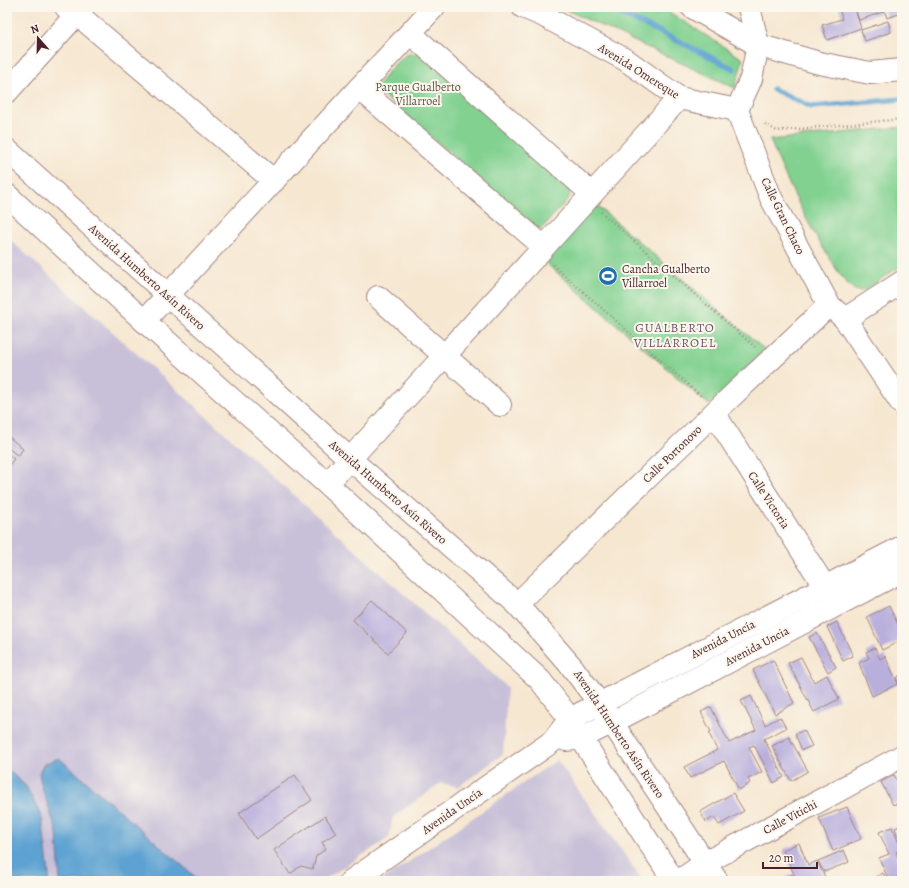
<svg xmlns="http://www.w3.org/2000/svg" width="909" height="888" font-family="Alegreya,serif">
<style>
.industrial{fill:#c8bfd8}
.green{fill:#82d191;stroke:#66785e}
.water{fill:#5da2d2;stroke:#54607e}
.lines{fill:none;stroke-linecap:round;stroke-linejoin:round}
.stream{stroke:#5da2d2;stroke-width:5.5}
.building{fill:#b8afdd}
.minor-casing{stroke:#a0837e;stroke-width:24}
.path{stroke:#a0837e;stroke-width:2.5;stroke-dasharray:1 3;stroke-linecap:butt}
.minor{stroke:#fff;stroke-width:22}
.labels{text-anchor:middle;stroke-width:4;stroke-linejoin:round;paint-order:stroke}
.street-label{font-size:12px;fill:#4a1f2b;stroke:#fbf7ec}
.park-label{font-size:12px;fill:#5b544a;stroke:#fbf7ec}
.poi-label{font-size:12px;fill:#4a1f2b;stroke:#fbf7ec;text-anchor:start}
.neighbourhood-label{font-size:13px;letter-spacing:1px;fill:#705169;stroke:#fbf7ec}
</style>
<rect width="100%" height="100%" fill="#fbf7ec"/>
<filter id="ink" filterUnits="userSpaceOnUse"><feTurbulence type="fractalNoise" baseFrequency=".025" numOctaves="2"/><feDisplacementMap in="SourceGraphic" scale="8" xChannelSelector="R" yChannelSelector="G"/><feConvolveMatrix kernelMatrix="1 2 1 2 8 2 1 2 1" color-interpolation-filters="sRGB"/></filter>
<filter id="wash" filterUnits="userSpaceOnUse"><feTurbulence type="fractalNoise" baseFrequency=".012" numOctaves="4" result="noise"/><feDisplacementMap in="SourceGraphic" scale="16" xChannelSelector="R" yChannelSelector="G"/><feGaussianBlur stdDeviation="0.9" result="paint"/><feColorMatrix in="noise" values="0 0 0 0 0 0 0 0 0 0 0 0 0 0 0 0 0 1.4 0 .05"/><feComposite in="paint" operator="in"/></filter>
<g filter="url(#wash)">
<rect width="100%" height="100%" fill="#f6e7d1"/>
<!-- industrial -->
<g class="industrial">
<polygon points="7,237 507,687 503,754 458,787 441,783 393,817 389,838 322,881 7,881"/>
<polygon points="557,760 643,881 381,881"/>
</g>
<!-- green -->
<g class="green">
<polygon points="560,7 661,7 743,59 735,88"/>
<path d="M 413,53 L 420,55 L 568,186 L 570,193 L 569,198 L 543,227 L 538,229 L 377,90 L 378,85 C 386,75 400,54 413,53 Z"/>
<path d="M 902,127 L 902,265 L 866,289 L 860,291 L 855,290 C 845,283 838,272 832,262 C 807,224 787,182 770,140 Z"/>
<polygon points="595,204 765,350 709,405 546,263"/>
</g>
<!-- water -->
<g class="water">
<polygon points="59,758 200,881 60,881 57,832 42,788 39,773 44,764"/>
<polygon points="7,771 9,771 26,786 42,818 49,874 49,881 7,881"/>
</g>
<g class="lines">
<!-- stream -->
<g class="stream">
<polyline points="604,7 658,31 734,69"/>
<polyline points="773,89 812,107 902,99"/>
</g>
</g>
<g id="blocks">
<!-- building -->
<g class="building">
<polygon points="839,7 854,7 861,28 827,40 822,25 842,19"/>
<polygon points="855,7 881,7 883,12 859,20"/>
<polygon points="883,7 902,7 902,13 887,18"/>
<polygon points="888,21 891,32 865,41 861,30"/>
<polygon points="7,435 23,449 18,456 7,447"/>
<polygon points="7,453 14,459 9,465 7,464"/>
<polygon points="372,600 407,633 388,653 353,620"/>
<polygon points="889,606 902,633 902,640 882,650 867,617"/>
<polygon points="837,622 853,656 843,661 827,627"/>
<polygon points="817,633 836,667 828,672 809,637"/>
<polygon points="875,648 880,659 885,656 898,684 872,696 859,663 869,658 866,652"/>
<polygon points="801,657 814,682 827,675 839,699 814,712 788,663"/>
<polygon points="773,660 794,703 775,714 753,670"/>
<polygon points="902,674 902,689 896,678"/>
<polygon points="751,696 765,725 780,717 786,728 764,739 784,777 774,783 754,745 749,747 762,772 748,779 750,783 739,790 724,761 690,778 684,767 717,750 709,733 711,732 701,712 711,707 729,743 756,730 741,701"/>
<polygon points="804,730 812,746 802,750 795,734"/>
<polygon points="789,737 808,771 791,781 772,746"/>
<polygon points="295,775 312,800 256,839 239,813"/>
<polygon points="894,775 902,789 902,801 893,805 881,782"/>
<polygon points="733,793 744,811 719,825 714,817 706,822 700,812"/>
<polygon points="847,807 861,839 833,851 819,818"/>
<polygon points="325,816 336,833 322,842 326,849 316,856 313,869 301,866 290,874 274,850"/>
<polygon points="902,825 902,835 898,837 895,828"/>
<polygon points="892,827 902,850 896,852 902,868 902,875 889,881 879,858 889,854 879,832"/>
<polygon points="799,843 808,865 817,861 827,881 797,881 783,850"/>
<polygon points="844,850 849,862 824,872 818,861"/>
<polygon points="883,873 887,881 872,881 871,879"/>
<polygon points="792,874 796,881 780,881"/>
</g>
</g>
</g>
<g filter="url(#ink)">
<use href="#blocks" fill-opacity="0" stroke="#a0837e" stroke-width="1"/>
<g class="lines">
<!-- minor casing -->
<g class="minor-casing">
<g id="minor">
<polyline points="66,7 77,14 274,181"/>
<polyline points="523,7 542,15 626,60 679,98 737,110"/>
<polyline points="692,7 758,45 819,63 870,73 902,70"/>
<polyline points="749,7 758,45 751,79 737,110 771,198 829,305 845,319 902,404"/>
<polyline points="410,33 592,194"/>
<polyline points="359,88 544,247"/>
<polyline points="7,92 83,7"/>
<polyline points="7,150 350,459 517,604 572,667 599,703 717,881"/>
<polyline points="7,195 144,321 327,484 540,680 570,719 581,738 674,881"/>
<polyline points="378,297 500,405"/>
<polyline points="845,319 902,282"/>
<polyline points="144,321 434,7"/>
<polyline points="714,413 825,587"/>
<polyline points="327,484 544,247 679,98"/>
<polyline points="517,604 717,410 829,305"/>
<polyline points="566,740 581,738 613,722 902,571"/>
<polyline points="351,881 553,741 570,719 902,547"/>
<polyline points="679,881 705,863 902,756"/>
</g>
</g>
<!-- path -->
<g class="path">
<polyline points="765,124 777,131 902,119"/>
<polyline points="601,212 755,347"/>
<polyline points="553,265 702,397"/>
</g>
<!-- minor -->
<use href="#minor" class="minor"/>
</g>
</g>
<!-- icons -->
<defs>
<g id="stadium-disc" transform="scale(1)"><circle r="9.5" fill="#1f6fb2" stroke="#fbf7ec"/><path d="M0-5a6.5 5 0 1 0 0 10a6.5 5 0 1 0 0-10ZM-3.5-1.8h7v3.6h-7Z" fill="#fff"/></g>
</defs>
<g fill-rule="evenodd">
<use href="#stadium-disc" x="608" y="276"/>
</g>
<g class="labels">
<!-- street labels -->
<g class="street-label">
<text transform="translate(639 71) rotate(32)" y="4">Avenida Omereque</text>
<text transform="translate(783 216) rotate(64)" y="4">Calle Gran Chaco</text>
<text transform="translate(147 277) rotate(42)" y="4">Avenida Humberto Asín Rivero</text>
<text transform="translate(672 454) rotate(-44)" y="4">Calle Portonovo</text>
<text transform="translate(388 492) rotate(41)" y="4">Avenida Humberto Asín Rivero</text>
<text transform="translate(769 500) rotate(57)" y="4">Calle Victoria</text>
<text transform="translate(723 639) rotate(-27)" y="4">Avenida Uncía</text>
<text transform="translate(757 646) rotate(-28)" y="4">Avenida Uncia</text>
<text transform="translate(619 734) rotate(56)" y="4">Avenida Humberto Asín Rivero</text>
<text transform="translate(452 811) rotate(-35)" y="4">Avenida Uncía</text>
<text transform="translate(790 817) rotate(-28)" y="4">Calle Vitichi</text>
</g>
<!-- park labels -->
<g class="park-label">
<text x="418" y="91">Parque Gualberto<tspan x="418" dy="14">Villarroel</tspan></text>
</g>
<!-- poi labels -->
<g class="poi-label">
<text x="622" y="273">Cancha Gualberto<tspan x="622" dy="14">Villarroel</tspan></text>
</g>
<!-- neighbourhood labels -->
<g class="neighbourhood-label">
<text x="675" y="332">GUALBERTO<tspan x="675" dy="15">VILLARROEL</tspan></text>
</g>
</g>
<!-- margin -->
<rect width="909" height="888" fill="none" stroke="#fbf7ec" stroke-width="24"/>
<!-- north arrow -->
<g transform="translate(38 38) rotate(340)" stroke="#fbf7ec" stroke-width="3" paint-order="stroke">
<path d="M0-3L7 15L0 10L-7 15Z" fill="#4a1f2b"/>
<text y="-6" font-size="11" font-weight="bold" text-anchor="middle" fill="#4a1f2b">N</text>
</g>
<!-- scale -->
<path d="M763 862v6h54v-6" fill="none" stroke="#4a1f2b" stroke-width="2"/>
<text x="769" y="862" font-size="12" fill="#4a1f2b" stroke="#fbf7ec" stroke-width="3" paint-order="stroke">20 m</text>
</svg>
